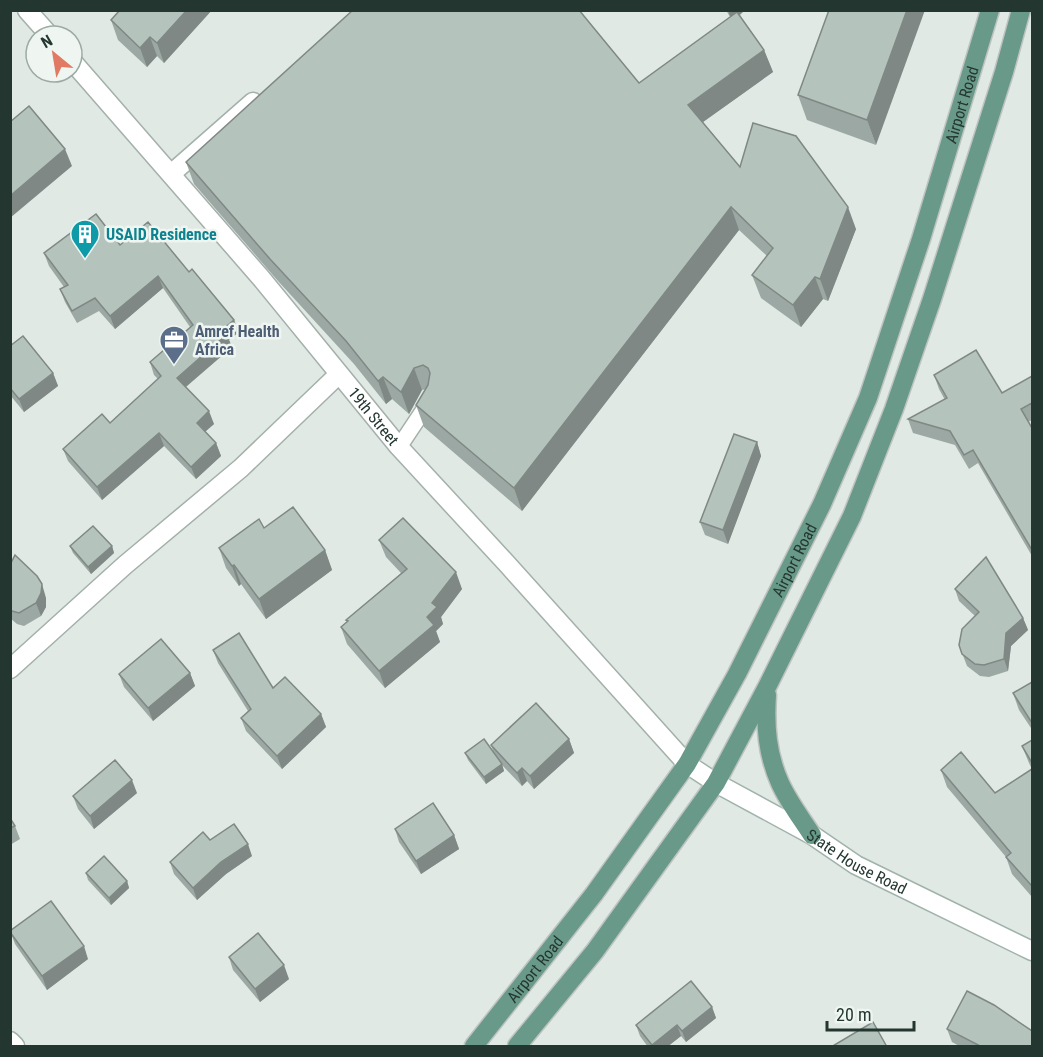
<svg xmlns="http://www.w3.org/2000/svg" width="1043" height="1057" font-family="'Roboto Condensed',sans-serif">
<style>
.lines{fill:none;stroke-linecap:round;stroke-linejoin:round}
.lane-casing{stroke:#a4b0aa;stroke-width:18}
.street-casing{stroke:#a4b0aa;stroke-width:21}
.secondary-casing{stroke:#a0b3ab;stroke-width:21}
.primary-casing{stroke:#bdc3c1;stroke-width:21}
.lane{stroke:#fff;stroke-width:15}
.street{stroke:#fff;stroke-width:18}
.secondary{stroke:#fff;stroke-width:18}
.primary{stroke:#699989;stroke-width:18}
.wall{fill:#9ca8a3}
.shaded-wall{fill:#7f8884}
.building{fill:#b5c3bd;stroke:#7f8884;stroke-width:1.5}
.labels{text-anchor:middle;stroke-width:5;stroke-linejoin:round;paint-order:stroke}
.street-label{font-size:16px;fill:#233730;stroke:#eff6f2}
.culture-label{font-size:16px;font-weight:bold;fill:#0d838f;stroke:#eff6f2;text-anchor:start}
.service-label{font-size:16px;font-weight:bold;fill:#4e5e75;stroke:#eff6f2;text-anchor:start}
</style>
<rect width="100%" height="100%" fill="#e0e9e4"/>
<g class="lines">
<!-- lane casing -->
<g class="lane-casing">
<polyline id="lane" points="399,447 427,405 429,400"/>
</g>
<!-- street casing -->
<g class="street-casing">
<g id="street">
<polyline points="27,10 50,36"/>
<path id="s1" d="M 72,61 L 261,278 L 399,447 L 508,565 L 687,764"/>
<polyline points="171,174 253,102"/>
<polyline points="10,669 125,565 241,468 338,375"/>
<polyline points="10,1041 15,1046"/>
</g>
</g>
<!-- secondary casing -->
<g class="secondary-casing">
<g id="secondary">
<path id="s2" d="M 687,764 L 716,783 L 812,835 L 856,865 L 1032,951"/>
</g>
</g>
<!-- primary casing -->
<g class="primary-casing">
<g id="primary">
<path d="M 767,695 C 765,726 767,754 780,783 C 788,801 801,818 812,835"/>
<path id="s3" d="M 474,1046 L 594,894 L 687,764 L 737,674 L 822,504 L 868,398 L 921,239 L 990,10"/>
<polyline points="517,1046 595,951 716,783 767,687 852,516 894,409 932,299 1004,72 1021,10"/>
</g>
</g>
<!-- lane -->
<use href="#lane" class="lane"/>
<!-- street -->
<use href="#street" class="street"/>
<!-- secondary -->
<use href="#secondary" class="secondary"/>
<!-- primary -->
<use href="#primary" class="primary"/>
</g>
<!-- wall -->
<g class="wall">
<polygon points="117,10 212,10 164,63 157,56 147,67 118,40 111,20 118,13"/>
<polygon points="726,10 745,10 740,15 764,50 773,72 703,122 740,167 856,229 828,301 823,299 801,327 761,298 752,275 767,256 739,230 522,511 424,427 416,405 426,389 422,390 409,414 392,399 386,404 354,364 278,281 194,184 186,162 639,83 730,17"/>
<polygon points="829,10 876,145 807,120 798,95"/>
<polygon points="120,245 189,272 234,320 239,332 229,340 232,347 186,387 214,424 205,432 216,443 221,456 196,479 164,446 102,500 68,461 63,449 110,423 158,379 154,375 150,362 190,327 163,288 115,329 99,311 77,323 65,302 60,289 64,287 49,266 44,253"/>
<polygon points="10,346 53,373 58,386 24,412 10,395"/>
<polygon points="934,375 1002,393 1032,376 1032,420 1028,422 1032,428 1032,556 978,463 969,469 955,445 913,433 908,419 945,400 939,389"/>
<polygon points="757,442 761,456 728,544 705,535 700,522"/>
<polygon points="264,528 325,550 332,570 266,619 241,584 239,586 226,568 219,548"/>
<polygon points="379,540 462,589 441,617 443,624 436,631 440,642 385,688 347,644 341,627 347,622 346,620 401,573 386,557"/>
<polygon points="70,546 112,546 114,553 91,574 73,553"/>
<polygon points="10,565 46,598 46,607 41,616 24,626 17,624 10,618"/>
<polygon points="955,589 1023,618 1028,630 1011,646 1008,671 989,677 980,676 967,666 959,645 975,616 959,601"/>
<polygon points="213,650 273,688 321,714 326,727 282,769 246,731 241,718 248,711 218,663"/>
<polygon points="190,673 195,686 153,721 124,687 119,674"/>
<polygon points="1032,682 1032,733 1031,728 1019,710 1013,693"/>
<polygon points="569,739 574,753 534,789 527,781 522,786 502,765 504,771 486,784 468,760 465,753 494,754 491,745"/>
<polygon points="1032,740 1032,897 1012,874 1006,857 947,787 941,770 995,793 1032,769 1029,763 1022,746"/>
<polygon points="137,793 94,829 78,809 73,796"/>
<polygon points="10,818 15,826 20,839 10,845"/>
<polygon points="395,829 454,835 459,849 421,874 399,842"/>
<polygon points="252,856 226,874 197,900 174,874 170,862"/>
<polygon points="86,873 127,881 129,888 111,905 88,880"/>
<polygon points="10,931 88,959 47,990 15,944"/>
<polygon points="229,957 289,979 260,1002 233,970"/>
<polygon points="712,1007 716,1018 686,1042 681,1036 667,1047 648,1047 640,1036 636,1025"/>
<polygon points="947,1029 1032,1047 961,1047 952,1042"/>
</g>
<!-- shaded-wall -->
<g class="shaded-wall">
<polygon points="187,10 212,10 164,63 157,43"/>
<polygon points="728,10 745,10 732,21"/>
<polygon points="907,10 925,10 876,145 867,120"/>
<polygon points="150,37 157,56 147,67 140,48"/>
<polygon points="764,50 773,72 696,127 688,105"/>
<polygon points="65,149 72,166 10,218 10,196"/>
<polygon points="731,207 739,230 522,511 514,488"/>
<polygon points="848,207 856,229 828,301 820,279"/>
<polygon points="158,276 163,288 115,329 110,316"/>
<polygon points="815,277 823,299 801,327 793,305"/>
<polygon points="234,320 239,332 229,340 232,347 182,390 177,378 223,329"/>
<polygon points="414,368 422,390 409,414 401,392"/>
<polygon points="53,373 58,386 24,412 19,399"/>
<polygon points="383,377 392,399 386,404 378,381"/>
<polygon points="209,411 214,424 201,435 197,423"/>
<polygon points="159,433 164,446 102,500 97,487"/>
<polygon points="757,442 761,456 728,544 723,530"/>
<polygon points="216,443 221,456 196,479 191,467"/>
<polygon points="112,546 114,553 91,574 88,567"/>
<polygon points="325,550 332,570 266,619 259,599"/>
<polygon points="234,565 241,584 239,586 232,566"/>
<polygon points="456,572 462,589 441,617 443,624 436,631 440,642 385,688 379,671 427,617 432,603"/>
<polygon points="42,584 46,598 46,607 41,616 36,603"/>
<polygon points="1023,618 1028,630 1011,646 1008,671 1004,659 1006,633"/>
<polygon points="190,673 195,686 153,721 148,708"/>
<polygon points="321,714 326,727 282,769 277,756"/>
<polygon points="569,739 574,753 534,789 530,776"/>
<polygon points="502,764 504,771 486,784 484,777"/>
<polygon points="522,768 527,781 522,786 517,773"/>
<polygon points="132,780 137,793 94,829 90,816"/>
<polygon points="454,835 459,849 421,874 416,861"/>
<polygon points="248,844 252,856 226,874 197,900 193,888 221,862"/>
<polygon points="127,881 129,888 111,905 109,898"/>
<polygon points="84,946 88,959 47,990 42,976"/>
<polygon points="284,965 289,979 260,1002 255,989"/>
<polygon points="712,1007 716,1018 686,1042 682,1031"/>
<polygon points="677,1025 681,1036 667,1047 652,1047 652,1045"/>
</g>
<!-- building -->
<g class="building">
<polygon points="120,10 187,10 157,43 150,37 140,48 111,20"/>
<polygon points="353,10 579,10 639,83 737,12 764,50 688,105 740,167 753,123 796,136 848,207 820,279 815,277 793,305 752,275 773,248 731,207 514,488 416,405 428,385 430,373 428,368 423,365 414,368 401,392 383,377 378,381 346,341 270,259 186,162"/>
<polygon points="829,10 907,10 867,120 798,95"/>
<polygon points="29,106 65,149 10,196 10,122"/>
<polygon points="96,214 120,245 148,222 189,272 192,269 234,320 223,329 227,334 177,378 209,411 197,423 216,443 191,467 159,433 97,487 63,449 102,414 110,423 161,376 150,362 193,325 158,276 110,316 95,298 72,311 60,289 68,285 44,253"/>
<polygon points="23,336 53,373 19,399 10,388 10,346"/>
<polygon points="976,350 1002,393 1032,376 1032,403 1021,409 1032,428 1032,550 973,450 964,455 950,431 908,419 947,398 934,375"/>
<polygon points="734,434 757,442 723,530 700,522"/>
<polygon points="293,507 325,550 259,599 234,565 232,566 219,548 259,519 264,528"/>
<polygon points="403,518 456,572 432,603 437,607 427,617 434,625 379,671 341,627 348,621 346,620 407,569 379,540"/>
<polygon points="93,526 112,546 88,567 70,546"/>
<polygon points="15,555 37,576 42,584 41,593 36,603 19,613 12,611 10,610 10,565"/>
<polygon points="986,557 1023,618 1006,633 1004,659 984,665 975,664 962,654 959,645 962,629 979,612 955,589"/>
<polygon points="239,633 273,688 285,677 321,714 277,756 241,718 251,709 213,650"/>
<polygon points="161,639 190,673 148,708 119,674"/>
<polygon points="1032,682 1032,723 1013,693"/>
<polygon points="536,703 569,739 530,776 522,768 517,773 491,745"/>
<polygon points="484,739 502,764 484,777 465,753"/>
<polygon points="1032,740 1032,763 1022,746"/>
<polygon points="961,752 995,793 1032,769 1032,884 1031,885 1006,857 1011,853 941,770"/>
<polygon points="115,760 132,780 90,816 73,796"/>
<polygon points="433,803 454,835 416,861 395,829"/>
<polygon points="10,818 15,826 10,828"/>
<polygon points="234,824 248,844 221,862 193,888 170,862 203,832 210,840"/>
<polygon points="104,856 127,881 109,898 86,873"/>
<polygon points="51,901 84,946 42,976 10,932 10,931"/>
<polygon points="258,933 284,965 255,989 229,957"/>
<polygon points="691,981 712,1007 682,1031 677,1025 652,1045 636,1025"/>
<polygon points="967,991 994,1005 1032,1031 1032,1047 982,1047 947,1029"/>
<polygon points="873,1022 887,1047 831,1047"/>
</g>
<!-- icons -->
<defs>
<g id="building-pin" transform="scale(1.5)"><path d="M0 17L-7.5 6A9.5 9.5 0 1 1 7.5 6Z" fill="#0f9aa8" stroke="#eff6f2"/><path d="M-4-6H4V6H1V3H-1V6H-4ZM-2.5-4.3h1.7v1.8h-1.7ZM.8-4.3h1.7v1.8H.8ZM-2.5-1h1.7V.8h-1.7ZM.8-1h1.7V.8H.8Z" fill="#fff"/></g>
<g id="office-pin" transform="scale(1.5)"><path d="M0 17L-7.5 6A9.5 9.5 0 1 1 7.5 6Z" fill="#5c6f8a" stroke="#eff6f2"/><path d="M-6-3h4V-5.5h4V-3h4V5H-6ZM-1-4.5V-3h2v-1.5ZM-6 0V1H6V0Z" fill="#fff"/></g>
</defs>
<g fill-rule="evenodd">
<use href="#building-pin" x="85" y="234"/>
<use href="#office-pin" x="174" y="340"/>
</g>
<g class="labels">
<!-- street labels -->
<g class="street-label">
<text dy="6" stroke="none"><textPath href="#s3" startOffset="1070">Airport Road</textPath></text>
<text dy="6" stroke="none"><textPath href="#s1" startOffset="466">19th Street</textPath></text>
<text dy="6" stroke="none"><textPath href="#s3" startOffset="584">Airport Road</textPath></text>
<text dy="6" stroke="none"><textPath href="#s2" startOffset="196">State House Road</textPath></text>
<text dy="6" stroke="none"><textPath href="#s3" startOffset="98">Airport Road</textPath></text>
</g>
<!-- culture labels -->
<g class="culture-label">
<text x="106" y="240">USAID Residence</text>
</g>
<!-- service labels -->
<g class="service-label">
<text x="195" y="337">Amref Health<tspan x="195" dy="18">Africa</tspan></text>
</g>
</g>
<!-- border -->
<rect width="1043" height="1057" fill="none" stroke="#233730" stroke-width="24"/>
<!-- north arrow -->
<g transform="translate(54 54) rotate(330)"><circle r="28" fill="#eff6f2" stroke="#9daaa4" stroke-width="1.5"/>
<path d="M0-4.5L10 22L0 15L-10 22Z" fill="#e17a65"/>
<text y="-9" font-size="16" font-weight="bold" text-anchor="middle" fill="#233730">N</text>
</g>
<!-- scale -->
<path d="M827 1021v9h87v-9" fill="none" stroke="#233730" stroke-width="3"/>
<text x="836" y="1021" font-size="18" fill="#233730" stroke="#eff6f2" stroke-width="4.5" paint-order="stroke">20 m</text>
</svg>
